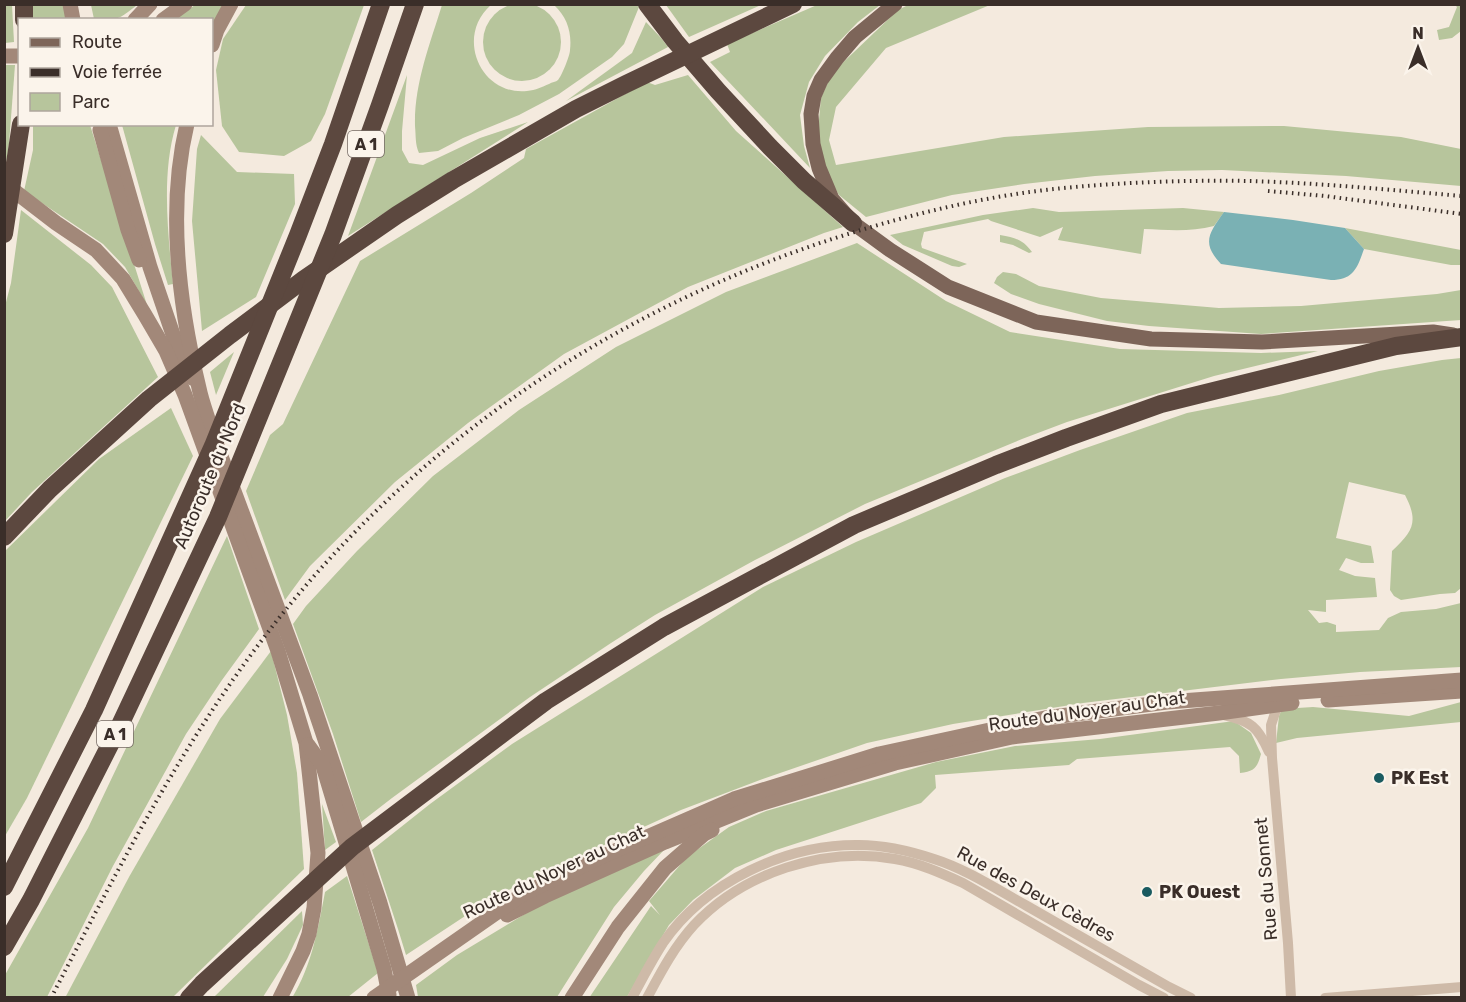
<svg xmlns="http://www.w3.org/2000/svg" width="1466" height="1002" font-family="Rubik,sans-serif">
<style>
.green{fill:#b7c59c}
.water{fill:#7ab1b4}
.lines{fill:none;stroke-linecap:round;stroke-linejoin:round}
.street{stroke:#cebaa8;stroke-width:10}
.secondary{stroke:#a28879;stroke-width:15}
.primary{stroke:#7d6559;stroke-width:15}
.highway{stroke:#5c483f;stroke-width:18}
.rail{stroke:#3a2e29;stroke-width:4;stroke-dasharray:1.5 4.5;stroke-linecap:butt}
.poi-dot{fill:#1a5b60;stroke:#fbf4eb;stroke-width:2}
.labels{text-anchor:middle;stroke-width:5;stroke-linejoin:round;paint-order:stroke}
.shield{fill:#fbf4eb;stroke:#746963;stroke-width:1.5}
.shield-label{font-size:16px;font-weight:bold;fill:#3a2e29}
.street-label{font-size:18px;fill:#3a2e29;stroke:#fbf4eb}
.poi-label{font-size:18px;font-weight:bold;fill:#3a2e29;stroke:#fbf4eb;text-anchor:start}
</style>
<rect width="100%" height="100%" fill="#f4eade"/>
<!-- green -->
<g class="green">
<circle cx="522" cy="42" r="39"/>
<polygon points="5,4 12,5 14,42 5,43"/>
<polygon points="32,5 64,5 67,19 33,19"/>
<path d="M 91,5 L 91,4 L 137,5 C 118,20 119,20 94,19 Z"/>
<polygon points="195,5 224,5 212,28 212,20 174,20"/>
<polygon points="246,5 364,5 325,114 311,141 284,156 239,152 222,126 216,70 223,39"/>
<path d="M 442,5 L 491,5 C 455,36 480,96 527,91 C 536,90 542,87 549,84 C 552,82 556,82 558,80 C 561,77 570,56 570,50 C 572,32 567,17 554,5 L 638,5 L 639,7 L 624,44 L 612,57 L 559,94 L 519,115 L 463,138 L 438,151 L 419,153 C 415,144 416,136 415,126 C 414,84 430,44 442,5 Z"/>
<polygon points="666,5 761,5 689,37"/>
<polygon points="817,5 880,5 858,22 825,56 809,82 800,115 804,146 810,168 710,62 730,52 727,44"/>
<polygon points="908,5 990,5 886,48 836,107 829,140 836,165 1004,137 1148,127 1284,126 1401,137 1461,149 1461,186 1346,176 1222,170 1168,171 1095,176 1024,184 952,195 866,217 839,195 828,177 821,157 818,130 821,98 832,73 898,10"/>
<polygon points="1455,5 1461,5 1461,31 1452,38 1439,40 1437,30 1449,27 1457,7"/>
<polygon points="646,22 662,39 668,47 566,101 632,53"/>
<polygon points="5,65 15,65 9,144 5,169"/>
<polygon points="407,75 402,131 402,150 409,163 423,165 480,138 528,122 348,236"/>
<polygon points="688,75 736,131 843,227 824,233 688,287 564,354 468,423 395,482 310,566 285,600 246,491 270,435 283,424 360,261 471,193 524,158 526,149 647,82 655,85"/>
<polygon points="33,125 90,125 147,305 125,267 103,244 24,191 33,150"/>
<path d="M 122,125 L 176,125 C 161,174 168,233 173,284 L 168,285 L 155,244 Z"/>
<polygon points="201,135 237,172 294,174 295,204 256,297 202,331 192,221 197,149"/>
<path d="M 1033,208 L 1059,212 L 1183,208 L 1224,212 L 1214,226 C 1191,232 1168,230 1144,229 L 1141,254 L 1058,240 L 1063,227 L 1040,237 L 991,221 L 988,219 L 924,232 L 921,244 L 922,248 L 967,264 L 959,267 L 952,266 L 903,245 L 890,235 L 983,215 Z"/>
<polygon points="21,210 91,265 112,287 158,377 32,492 5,521 5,306 11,283"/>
<polygon points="1345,228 1461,250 1461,265 1451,265 1364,249"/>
<path d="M 1000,235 C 1016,238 1022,239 1032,252 L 1029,253 L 1013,245 L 1000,242 Z"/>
<polygon points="857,243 946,301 1010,332 1120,349 1261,353 1318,351 1214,376 1067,422 1022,439 865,504 755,560 655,615 611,643 530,697 392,798 361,822 333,734 293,624 306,606 357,551 433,476 519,410 616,347 726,292"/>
<polygon points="1003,272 1016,274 1039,286 1101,298 1219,308 1301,306 1437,294 1461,290 1461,320 1261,334 1149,326 1107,321 1039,304 1011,294 994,283 997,277"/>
<polygon points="234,352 216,395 210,372"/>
<path d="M 1461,358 L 1461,588 L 1455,593 L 1440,594 L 1401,600 L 1394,596 L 1390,590 L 1392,551 C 1413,531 1419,522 1405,495 L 1349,482 L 1336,538 L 1371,546 L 1374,563 L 1361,563 L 1346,558 L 1339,570 L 1355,576 L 1375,578 L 1377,597 L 1326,600 L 1326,612 L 1308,610 L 1319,623 L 1327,622 L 1336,625 L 1336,632 L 1379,630 L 1388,618 L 1401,612 L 1436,609 L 1461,603 L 1461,667 L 1360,672 L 1281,679 L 1083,703 L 953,724 L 867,743 L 760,780 L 681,810 L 567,862 L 494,897 L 406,955 L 398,929 L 372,850 L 430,804 L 512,744 L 763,587 L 856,542 L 1005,478 L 1080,450 L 1187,413 L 1279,395 L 1379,371 L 1442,360 Z"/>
<polygon points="171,408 193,456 27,798 5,836 5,551 99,459"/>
<polygon points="227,536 259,629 222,680 186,734 113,866 47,997 5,997 5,975 88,828"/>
<polygon points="271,651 287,715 297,773 304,869 173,997 65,998 129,877 220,719"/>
<polygon points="1461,702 1461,722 1297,738 1276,743 1279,716 1282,709 1313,707 1409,716"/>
<path d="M 1234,721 L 1251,733 L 1261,754 C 1257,768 1255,771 1240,773 L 1239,756 L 1230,747 L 1077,759 L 1069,765 L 935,775 L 936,788 L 921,803 L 776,850 L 735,868 L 693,900 L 669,925 L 627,997 L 589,998 L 651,906 L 660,915 L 649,901 L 687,857 L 729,827 L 766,811 L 936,762 L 1015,746 L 1100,739 Z"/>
<polygon points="322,804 336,842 325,850"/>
<polygon points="665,849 644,871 614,907 557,997 418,997 416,985 457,955 538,906"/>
<path d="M 347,876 L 378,973 L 348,997 L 292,998 C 312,965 318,929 325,892 Z"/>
<polygon points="302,911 303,925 287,959 263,997 214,997"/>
</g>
<!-- water -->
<path class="water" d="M 1224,212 L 1293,220 L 1345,228 L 1364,249 C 1357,269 1353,280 1331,280 L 1221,264 C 1201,243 1209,233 1224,212 Z"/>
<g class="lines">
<!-- street -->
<g class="street">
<polyline points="1282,700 1278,704 1271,725 1272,758 1288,943 1291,998"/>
<path d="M 1224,715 C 1251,721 1258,727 1269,752"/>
<path d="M 632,998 C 642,979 652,960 663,943 C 705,882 786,844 859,845 C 885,845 910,851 934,859 C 966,869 998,890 1027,906 C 1074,933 1121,960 1169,987 L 1191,998"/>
<path d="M 647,998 C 661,972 674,947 694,925 C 743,873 824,846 895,859 C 919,863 941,873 963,883 L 1139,985 L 1164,998"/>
<polyline points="1325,998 1462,987"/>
</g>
<!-- secondary -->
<g class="secondary">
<polyline points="70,4 73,20"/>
<polyline points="135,20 150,4"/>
<polyline points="163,20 185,4"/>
<polyline points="212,45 217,30 231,4"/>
<polyline points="4,56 20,56"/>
<polyline points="109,124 150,267 181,358 192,378"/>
<path d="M 187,124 C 167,208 179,305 199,388 C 202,403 208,417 212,432 L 310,695 L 380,903 L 408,998"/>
<polyline points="100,130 128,230 139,260"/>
<polyline points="4,183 56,223 96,250 123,279 145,315 166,351 185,395 278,651 306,743 318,853 314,908 309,934 303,951 280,998"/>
<polyline points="1328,700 1462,691"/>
<polyline points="308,745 323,766 384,969 389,995"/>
<polyline points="507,915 545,896 665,842 756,805 895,763 1012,737 1219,713 1292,703"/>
<polyline points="374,998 523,894 601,857 734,799 879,754 1045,718 1167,702 1462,680"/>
<polyline points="572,998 618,927 665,868 704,834 712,830"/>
</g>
<!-- primary -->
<polyline class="primary" points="895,4 855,37 837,58 821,80 814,96 811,114 813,144 819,168 832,199 853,223 890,250 948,287 1036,322 1151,339 1262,342 1433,332 1453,335"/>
<!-- highway -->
<g class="highway">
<polyline points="647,4 675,41 718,91 770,147 804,181 853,223"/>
<polyline points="24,20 24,4"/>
<polyline points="4,234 21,124"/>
<polyline points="4,537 50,489 149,399 230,335 303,280 397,215 453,180 576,109 626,84 793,4"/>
<polyline points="4,887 94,710 213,446 298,235 333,144 381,4"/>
<polyline points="4,947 31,900 120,725 218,517 333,235 380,105 415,4"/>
<polyline points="189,998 202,984 352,847 546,701 664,627 854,525 996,465 1066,438 1161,404 1396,346 1462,337"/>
</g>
<!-- rail -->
<g class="rail">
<polyline points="1268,191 1325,196 1462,214"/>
<path d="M 51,998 C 115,875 178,750 262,640 C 409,445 616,306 848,234 C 919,212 991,195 1064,188 C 1126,182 1188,180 1250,181 C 1320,183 1391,190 1462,196"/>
</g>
</g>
<!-- markers -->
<g class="poi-dot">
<circle cx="1379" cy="778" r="6"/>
<circle cx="1147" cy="892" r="6"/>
</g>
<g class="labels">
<!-- shield labels -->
<g class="shield">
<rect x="348" y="131" width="36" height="26" rx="4.5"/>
<rect x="97" y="721" width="36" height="26" rx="4.5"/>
</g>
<g class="shield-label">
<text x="366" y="150">A 1</text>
<text x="115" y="740">A 1</text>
</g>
<!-- street labels -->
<g class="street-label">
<text transform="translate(210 476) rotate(-67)" y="6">Autoroute du Nord</text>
<text transform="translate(1087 711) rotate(-8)" y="6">Route du Noyer au Chat</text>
<text transform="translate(554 872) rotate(-25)" y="6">Route du Noyer au Chat</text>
<text transform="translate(1266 879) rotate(-95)" y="6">Rue du Sonnet</text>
<text transform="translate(1036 894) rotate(29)" y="6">Rue des Deux Cèdres</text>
</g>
<!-- poi labels -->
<g class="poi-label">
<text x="1391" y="784">PK Est</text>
<text x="1159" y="898">PK Ouest</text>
</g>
</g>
<!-- border -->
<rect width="1466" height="1002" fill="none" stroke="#3a2e29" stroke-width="12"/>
<!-- legend -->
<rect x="18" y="18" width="195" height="108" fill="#fbf4eb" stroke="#aea59d" stroke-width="1.5"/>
<rect x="30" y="38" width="30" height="9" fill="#7d6559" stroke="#aea59d" stroke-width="1.5"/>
<text x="72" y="48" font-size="18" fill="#3a2e29">Route</text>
<rect x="30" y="68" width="30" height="9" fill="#3a2e29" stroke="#aea59d" stroke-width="1.5"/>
<text x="72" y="78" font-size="18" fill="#3a2e29">Voie ferrée</text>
<rect x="30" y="93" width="30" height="18" fill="#b7c59c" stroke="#aea59d" stroke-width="1.5"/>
<text x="72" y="108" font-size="18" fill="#3a2e29">Parc</text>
<!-- north arrow -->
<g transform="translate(1418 48)" stroke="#fbf4eb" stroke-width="4.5" paint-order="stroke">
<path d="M0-4.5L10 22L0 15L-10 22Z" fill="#3a2e29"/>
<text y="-9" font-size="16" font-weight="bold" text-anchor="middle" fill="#3a2e29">N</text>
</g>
</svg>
